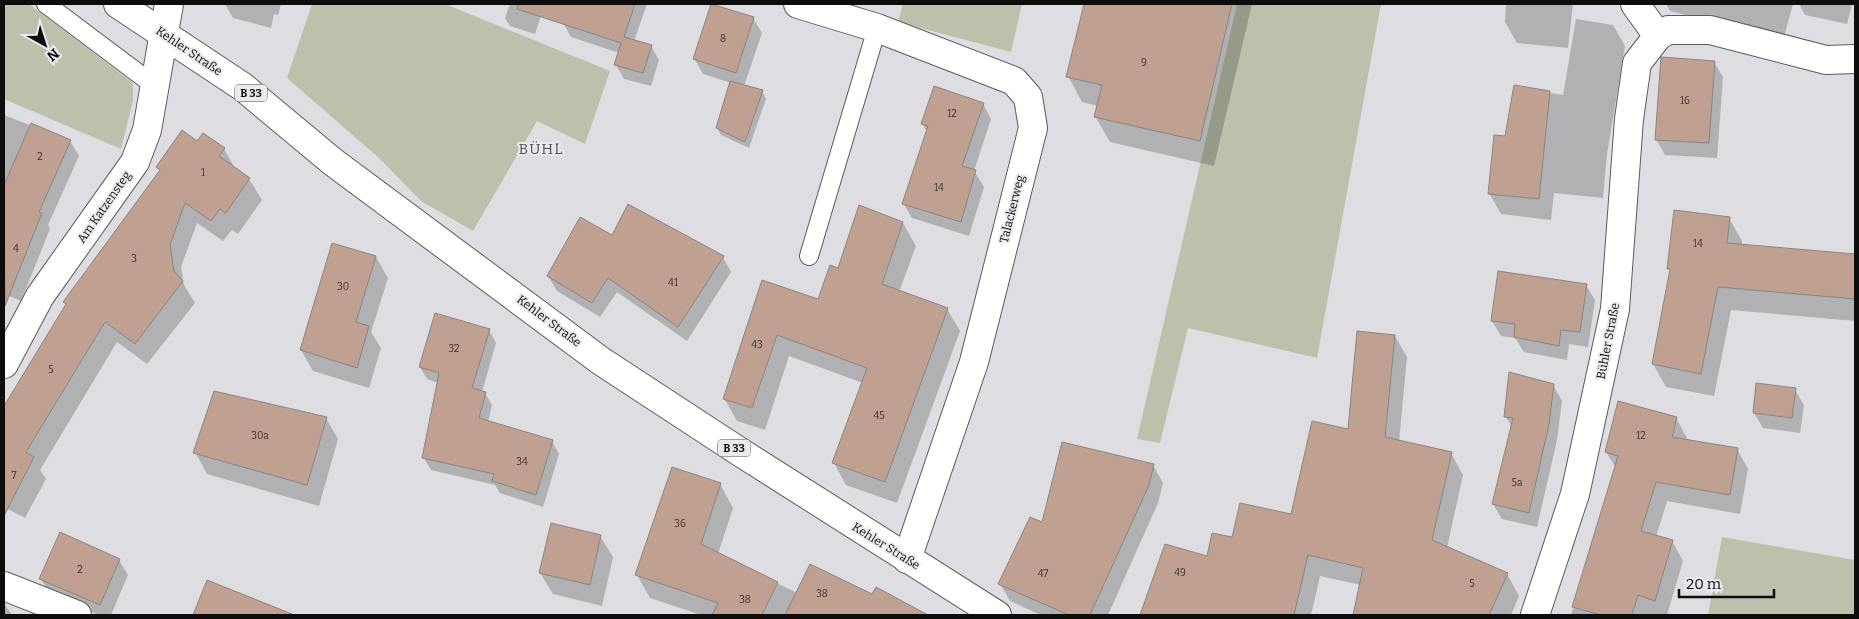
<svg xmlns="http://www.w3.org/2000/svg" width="1859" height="619" font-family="Bitter,serif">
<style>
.green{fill:#bcc1ab}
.shadow{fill:#0003}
.building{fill:#c0a090;stroke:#8a8583}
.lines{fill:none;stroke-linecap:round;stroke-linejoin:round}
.lane-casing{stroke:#5b5b5f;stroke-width:20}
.street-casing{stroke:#5b5b5f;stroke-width:30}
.secondary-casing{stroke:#5b5b5f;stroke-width:30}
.primary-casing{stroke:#5b5b5f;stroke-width:30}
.lane{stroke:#fff;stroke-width:18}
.street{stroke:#fff;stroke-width:28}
.secondary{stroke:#fff;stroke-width:28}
.primary{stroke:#fff;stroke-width:28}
.labels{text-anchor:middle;stroke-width:4;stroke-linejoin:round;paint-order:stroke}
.number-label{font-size:10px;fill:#3a322e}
.shield{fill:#ebebef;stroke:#505052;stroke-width:1}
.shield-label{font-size:11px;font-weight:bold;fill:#0d0d0e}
.street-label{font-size:12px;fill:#0d0d0e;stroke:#ebebef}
.quarter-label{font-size:15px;letter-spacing:1px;fill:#515054;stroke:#ebebef}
</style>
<rect width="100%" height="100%" fill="#dedee2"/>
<!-- green -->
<g class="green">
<polygon points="4,4 29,4 133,83 133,101 121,149 4,99"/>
<polygon points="312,4 445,4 610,71 585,144 537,121 473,231 421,201 379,158 287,78"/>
<polygon points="903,4 1022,4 1011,52 898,22"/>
<polygon points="1237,4 1381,4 1317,358 1188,328 1160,443 1137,439"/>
<polygon points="1722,537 1855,560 1855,615 1708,615"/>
</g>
<!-- shadow -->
<g class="shadow">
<polygon points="225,4 281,4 278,15 274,14 271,28 233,18"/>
<polygon points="510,4 538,4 542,12 535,34 510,26 505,18"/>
<polygon points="570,4 647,4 634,41 651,46 659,60 651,86 624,79 616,65 619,53 571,37 563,23"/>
<polygon points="1085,4 1252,4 1214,166 1110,142 1095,116 1098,106 1082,102 1068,76"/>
<polygon points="1506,4 1573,4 1568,48 1517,43 1505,22"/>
<polygon points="1666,4 1793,4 1783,41 1670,11"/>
<polygon points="1799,4 1852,4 1847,24 1805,15"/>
<polygon points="753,18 762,33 744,86 762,91 766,99 749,148 721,135 717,128 731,83 703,74 694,58"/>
<polygon points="1576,19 1613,25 1625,46 1607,154 1603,198 1554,193 1551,220 1501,214 1489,193 1506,137 1516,87 1563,95"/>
<polygon points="1714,62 1723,77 1717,158 1665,155 1656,139"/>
<polygon points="983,104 991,119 974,171 984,187 969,236 912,218 903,203 927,132 922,123"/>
<polygon points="4,115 70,141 79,156 48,225 50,229 21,301 4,294"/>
<polygon points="198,143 224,149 236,170 249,179 262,200 238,234 232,230 223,241 197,223 181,267 184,285 195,303 147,364 117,342 40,470 46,479 25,518 4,507 4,409 66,306 64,302 160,171 157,167"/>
<polygon points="1729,218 1742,241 1742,245 1855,255 1855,321 1731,310 1714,396 1666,387 1653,364 1671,273 1668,269"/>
<polygon points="903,223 916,246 899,292 947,309 960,331 897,503 846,485 834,463 863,383 789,356 765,430 737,421 724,398 762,281 819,300 839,270"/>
<polygon points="613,237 687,239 688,237 723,257 731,272 687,341 617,292 600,317 557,291 548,276"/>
<polygon points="376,257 388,278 371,332 381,348 369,388 313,371 301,350"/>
<polygon points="1586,285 1595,300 1588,347 1569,344 1567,360 1524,352 1515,338 1501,336 1492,321"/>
<polygon points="489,330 496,343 482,392 485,393 492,405 488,422 552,441 559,454 543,507 500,493 495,485 431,470 424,458 438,383 427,379 420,367"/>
<polygon points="1395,336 1407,357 1399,442 1451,453 1463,475 1447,548 1507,574 1519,596 1511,615 1454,615 1422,601 1419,615 1354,615 1361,585 1320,576 1311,615 1236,615 1260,508 1292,515 1349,431"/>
<polygon points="1553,385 1562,401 1557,440 1537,527 1502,519 1493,504 1512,427 1506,417"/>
<polygon points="1795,390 1804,405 1800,433 1763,428 1754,413"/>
<polygon points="326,418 338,439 319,506 207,474 195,452"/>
<polygon points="1676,418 1687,438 1687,441 1737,449 1748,469 1740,514 1667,501 1656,537 1672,541 1683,561 1667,615 1571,615 1616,468 1606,452"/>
<polygon points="1153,465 1163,483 1158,503 1108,615 1041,615 1010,601 1000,584 1042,524"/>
<polygon points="720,484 733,508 718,554 797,593 872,596 909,606 914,615 701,615 650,598 637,575"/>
<polygon points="600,536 613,557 602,606 553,594 540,573"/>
<polygon points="1166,545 1223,580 1209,615 1141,615"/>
<polygon points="119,560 128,575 111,615 99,615 50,594 41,579"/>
<polygon points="208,582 277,609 280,615 194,615"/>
<polygon points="4,604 5,605 12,615 4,615"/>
</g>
<!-- building -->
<g class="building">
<polygon points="518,4 635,4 624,37 652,45 643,73 614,65 621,43 517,9"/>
<polygon points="711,4 754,17 736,73 693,59"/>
<polygon points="1084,4 1232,4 1200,141 1094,117 1102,85 1066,77"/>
<polygon points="1661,57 1715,61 1709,143 1655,140"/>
<polygon points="730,81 763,90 745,142 716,128"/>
<polygon points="1514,85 1550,91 1539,199 1488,194 1494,135 1505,136"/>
<polygon points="934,86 984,103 962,166 976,170 961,222 902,204 928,126 921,124"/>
<polygon points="31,123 71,140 39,212 42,213 5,306 4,185"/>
<polygon points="182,130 197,141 203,133 225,148 219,156 250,178 226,213 220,209 211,221 185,203 170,245 174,271 183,281 135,344 105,322 26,452 34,457 4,516 4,406 66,304 63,302 160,170 156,167"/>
<polygon points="628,204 724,256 678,327 608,278 592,303 547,276 580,217 612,235"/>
<polygon points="859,205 903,222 882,284 948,308 885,482 832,463 867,368 777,335 752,408 723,399 762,280 818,299 830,265 838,268"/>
<polygon points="1674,210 1730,217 1727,243 1855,254 1855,299 1718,287 1701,374 1652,364 1670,269 1667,269"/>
<polygon points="332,243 376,256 356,322 369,326 357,368 300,350"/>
<polygon points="1498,271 1587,284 1580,332 1561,330 1559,346 1514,337 1515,324 1491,321"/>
<polygon points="435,313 490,329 472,388 486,392 479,418 553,440 536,495 492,481 494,474 422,458 439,373 419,367"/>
<polygon points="1357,331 1395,335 1385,437 1452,452 1432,540 1508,573 1489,615 1353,615 1363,568 1308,555 1294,615 1140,615 1165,544 1207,556 1212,533 1232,537 1240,503 1291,514 1312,421 1348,429"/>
<polygon points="1509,372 1554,384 1549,424 1529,513 1492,504 1513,418 1504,417"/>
<polygon points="1756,383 1796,388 1792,418 1753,413"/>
<polygon points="214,391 327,417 307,485 193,453"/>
<polygon points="1618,401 1677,417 1672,437 1738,448 1730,495 1656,482 1641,531 1673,540 1655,601 1638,595 1632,615 1601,615 1572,607 1618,456 1605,452"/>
<polygon points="1062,442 1154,464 1149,485 1090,615 1069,615 998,584 1030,517 1042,522"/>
<polygon points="672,467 721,483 701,544 778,582 762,615 712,615 718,603 635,575"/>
<polygon points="551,523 601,535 590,585 539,573"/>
<polygon points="60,532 120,559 100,605 39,579"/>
<polygon points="810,564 872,594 876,587 928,615 785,615"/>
<polygon points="207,580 292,614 292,615 193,615"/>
</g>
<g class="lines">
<!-- lane casing -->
<g class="lane-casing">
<g id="lane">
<polyline points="46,4 155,86"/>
<polyline points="809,256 877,28"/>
</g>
</g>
<!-- street casing -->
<g class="street-casing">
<g id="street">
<polyline points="798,4 877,28 1014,81 1028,97 1033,128 974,362 907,559"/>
<polyline points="1635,4 1658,36"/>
<polyline points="4,364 40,296 135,162 147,130 169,4"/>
<polyline points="4,586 77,615"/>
</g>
</g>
<!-- secondary casing -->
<g class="secondary-casing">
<polyline id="secondary" points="1535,615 1575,494 1615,309 1629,119 1637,63 1658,36 1668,30 1710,30 1826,60 1855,59"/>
</g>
<!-- primary casing -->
<g class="primary-casing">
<polyline id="primary" points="118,4 243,87 333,162 601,361 740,452 997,615"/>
</g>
<!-- lane -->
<use href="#lane" class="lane"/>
<!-- street -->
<use href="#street" class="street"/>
<!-- secondary -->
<use href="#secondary" class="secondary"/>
<!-- primary -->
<use href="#primary" class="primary"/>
</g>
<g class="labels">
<!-- number labels -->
<g class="number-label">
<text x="723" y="42">8</text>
<text x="1144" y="66">9</text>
<text x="1685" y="104">16</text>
<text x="952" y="117">12</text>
<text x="40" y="160">2</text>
<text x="203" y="176">1</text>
<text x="939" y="191">14</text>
<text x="1698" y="247">14</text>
<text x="16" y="252">4</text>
<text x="134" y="262">3</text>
<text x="673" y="286">41</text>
<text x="343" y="290">30</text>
<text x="757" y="348">43</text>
<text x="454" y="352">32</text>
<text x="51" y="373">5</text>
<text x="879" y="419">45</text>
<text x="260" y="439">30a</text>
<text x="1641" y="439">12</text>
<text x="522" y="465">34</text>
<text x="14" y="479">7</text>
<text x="1517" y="486">5a</text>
<text x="680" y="527">36</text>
<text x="80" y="573">2</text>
<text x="1180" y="576">49</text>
<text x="1043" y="577">47</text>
<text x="1472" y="587">5</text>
<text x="822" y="597">38</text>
<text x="745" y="603">38</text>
</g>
<!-- shield labels -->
<g class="shield">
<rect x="235" y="84.5" width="32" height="17" rx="4"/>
<rect x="718" y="439.5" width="32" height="17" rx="4"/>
</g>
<g class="shield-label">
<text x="251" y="97">B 33</text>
<text x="734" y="452">B 33</text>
</g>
<!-- street labels -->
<g class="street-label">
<text transform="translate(189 51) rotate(34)" y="4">Kehler Straße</text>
<text transform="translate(104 207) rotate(-55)" y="4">Am Katzensteg</text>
<text transform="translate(1012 209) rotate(-76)" y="4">Talackerweg</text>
<text transform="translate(549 321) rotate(37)" y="4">Kehler Straße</text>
<text transform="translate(1608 341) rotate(-79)" y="4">Bühler Straße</text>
<text transform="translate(886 546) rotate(32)" y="4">Kehler Straße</text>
</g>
<!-- quarter labels -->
<g class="quarter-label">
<text x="541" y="154">BÜHL</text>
</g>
</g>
<!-- border -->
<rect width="1859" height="619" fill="none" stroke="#0d0d0e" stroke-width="10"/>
<!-- north arrow -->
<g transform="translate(45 45) rotate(141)" stroke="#ebebef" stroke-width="4" paint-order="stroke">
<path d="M0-4L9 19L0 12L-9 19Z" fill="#0d0d0e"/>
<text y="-8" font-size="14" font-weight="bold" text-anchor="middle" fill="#0d0d0e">N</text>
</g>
<!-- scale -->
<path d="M1679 589v8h95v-8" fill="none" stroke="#0d0d0e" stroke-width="2.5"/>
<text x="1686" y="589" font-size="15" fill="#0d0d0e" stroke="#ebebef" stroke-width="4" paint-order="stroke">20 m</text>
</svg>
